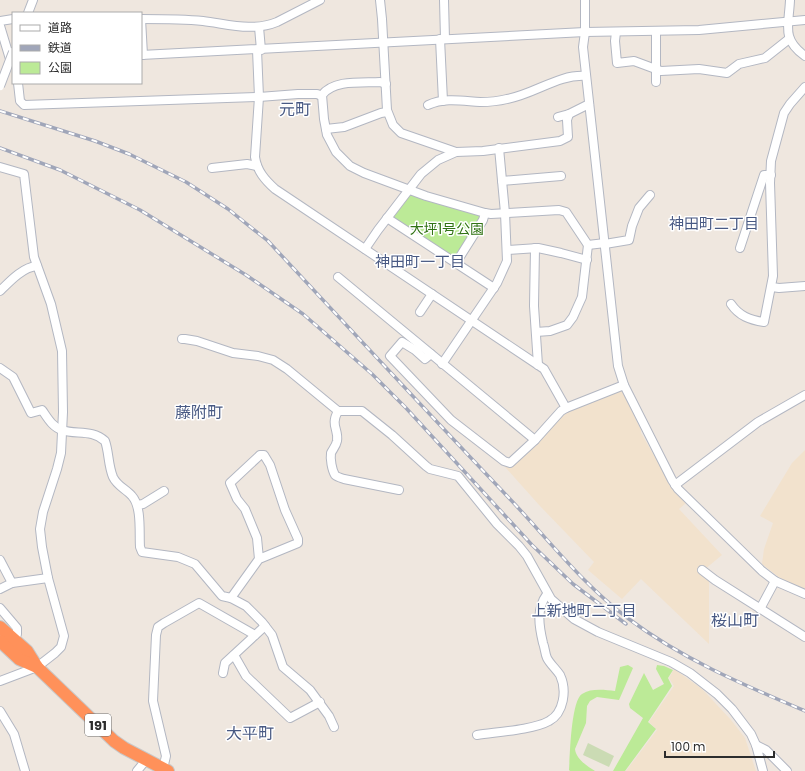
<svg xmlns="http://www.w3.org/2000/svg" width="805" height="771" font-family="Poppins,'Noto Sans JP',sans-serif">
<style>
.education{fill:#f2e2cd}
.green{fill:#bcea97}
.cemetery{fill:#cbdbb4}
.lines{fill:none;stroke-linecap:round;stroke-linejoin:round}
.minor-casing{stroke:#b3b7c2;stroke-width:10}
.highway-casing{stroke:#c8c8c8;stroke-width:14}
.minor{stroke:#fff;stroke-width:8}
.highway{stroke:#ff915a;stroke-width:12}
.rail-casing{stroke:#a0a6b9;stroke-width:3.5}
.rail{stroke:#fff;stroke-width:2;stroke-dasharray:6;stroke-linecap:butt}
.minor-bridge-casing{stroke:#b3b7c2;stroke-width:10;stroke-linecap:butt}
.minor-bridge{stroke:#fff;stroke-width:8}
.labels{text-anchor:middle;stroke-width:3;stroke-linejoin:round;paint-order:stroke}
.shield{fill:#fff;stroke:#6c6c6c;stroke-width:1}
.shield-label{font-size:13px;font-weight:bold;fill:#2d2d2d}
.park-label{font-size:14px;fill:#317314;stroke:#fff}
.neighbourhood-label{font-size:15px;fill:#485983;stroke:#fff}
.quarter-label{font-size:16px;fill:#485983;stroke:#fff}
</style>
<rect width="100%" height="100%" fill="#efe7df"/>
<!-- education -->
<g class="education">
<polygon points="617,391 622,391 641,430 641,433 674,490 686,503 679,509 722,555 704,570 709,575 709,644 641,579 622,599 588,570 594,562 540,506 505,467 512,467 567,412"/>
<polygon points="805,450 805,589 781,579 762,564 764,549 773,523 760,516 792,463"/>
<polygon points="674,669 702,689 731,720 745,738 756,771 626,771 657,730 649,722 674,686 669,678"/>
</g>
<!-- green -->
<g class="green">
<polygon points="413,194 480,215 481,218 457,257 453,259 392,219 393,215 407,197"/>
<path d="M 628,665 L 633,668 L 619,700 L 597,697 L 590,701 L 587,706 L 586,723 L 575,749 C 576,759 587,766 595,771 L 570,771 L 569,770 C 570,755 571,701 582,694 C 591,688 605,690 615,691 L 620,667 Z"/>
<polygon points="657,665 664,666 673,670 668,678 672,686 648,722 656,729 625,771 613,771 643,718 630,708 629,704 644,673 653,690 664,684 656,669"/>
</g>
<!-- cemetery -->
<polygon class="cemetery" points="588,743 614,756 609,767 583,755"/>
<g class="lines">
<!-- minor casing -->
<g class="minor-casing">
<g id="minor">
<polyline points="380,0 382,19 387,110 393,125 401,133 456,152"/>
<polyline points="444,0 445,39"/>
<polyline points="585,0 585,32 583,47 618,366 624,385 672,480 678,489 762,571 775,581 805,594"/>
<path d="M 790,0 C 789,25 781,39 805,56"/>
<polyline points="28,13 33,0"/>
<path d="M 141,19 C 162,19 183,19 203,21 C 228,24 253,32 277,22 L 320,0"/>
<polyline points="141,19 143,55"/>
<polyline points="0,21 13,19"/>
<polyline points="0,26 10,59"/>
<polyline points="259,27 261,50"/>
<polyline points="656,31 656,82"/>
<polyline points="616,32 615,41 617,63 634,61 661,71 699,69 727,73 739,64 765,58 789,39"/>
<polyline points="440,39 443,101"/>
<path d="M 257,50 L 259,97 L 255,157 C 257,171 265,180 275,189 L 544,369 L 566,408"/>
<polyline points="141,55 585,32 699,30 805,20"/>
<polyline points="18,83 20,101 24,105 259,97 298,94 317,94 322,96"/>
<path d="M 386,84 L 380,82 C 363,83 334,79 322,95 L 324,119 L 327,135 L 336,152 L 350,166 L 364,173 L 426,196 L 485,213 L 491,214 L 559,210 L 566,212 L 588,245 L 605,243"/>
<path d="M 428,105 C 445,97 463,101 480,102 C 489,102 499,101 507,99 C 535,94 558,74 586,76"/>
<polyline points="558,117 569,114 589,104"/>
<polyline points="326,129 344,127 381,113 387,112"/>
<polyline points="0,167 24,174 34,257 51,304 62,351 63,412 61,453 57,469 43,512 40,529 42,547 48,578 64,636 61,647 55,653 37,667 0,681"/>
<polyline points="212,168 247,164 257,166"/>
<polyline points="502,181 561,176"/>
<polyline points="387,218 494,288"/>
<polyline points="605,244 629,240 632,226 639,208 650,195"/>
<polyline points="535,248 534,306 538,365"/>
<polyline points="740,248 764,175 771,175"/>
<polyline points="365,249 378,230 421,174 438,160 456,152 483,151 560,141 568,137 567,120 569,114"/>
<polyline points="507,250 538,248 561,253 587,260"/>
<polyline points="456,263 483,220 485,213"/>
<polyline points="338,277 535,440"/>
<polyline points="772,287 779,288 805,286"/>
<path d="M 0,291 C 10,281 23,267 37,266"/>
<path d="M 731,304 C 739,316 750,320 764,322 L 773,276 L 770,183 L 771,161 L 784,113 L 790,104 L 805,87"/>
<polyline points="420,312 432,294"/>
<polyline points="536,332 550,331 567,325 573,317 582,297 588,245"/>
<polyline points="182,339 185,339 197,341 233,353 258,356 273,360 287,369 338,411 362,411 392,435 426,466 430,469 458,476 497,524 519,546 527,556 551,599 574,619 598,632 671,662 690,673 717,694 732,709 751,734 756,745 763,771"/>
<polyline points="431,354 425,359 415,350 402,342 390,356 451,420 504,461 510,463 535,440 561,411 566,408 624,385"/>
<polyline points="442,364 497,283 507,261 505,213 499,148"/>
<path d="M 0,368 L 13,377 L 31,413 L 42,410 C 47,417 52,427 62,430 C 75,435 92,429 105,441 C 109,452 108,465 113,477 C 117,486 126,489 132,496 C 142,507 139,533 140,547 L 142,552 L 178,557 L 195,564 L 222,596 L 231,598 L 246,606 L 262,622 L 272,635 L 283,667 L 310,690 L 329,716 L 334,727"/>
<path d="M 338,411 C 330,426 339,429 337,441 C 336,446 333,449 331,453 C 330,459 332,470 335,475 C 337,477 341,478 344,479 L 399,490"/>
<polyline points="675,485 758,422 805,395"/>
<polyline points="138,505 143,504 164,491"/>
<polyline points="0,560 12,583"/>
<polyline points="702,570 715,580 805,637"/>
<polyline points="0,589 12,583 48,578"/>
<polyline points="231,598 259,559 298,543 298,539 285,510 270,465 264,455 260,455 230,483 237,499 245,509 257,538 259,559"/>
<polyline points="0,608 17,628 17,634"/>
<polyline points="760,609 775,581"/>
<polyline points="234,655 246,676 290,718 320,702"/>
<polyline points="223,673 225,663 265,626"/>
<polyline points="0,711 14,734 25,771"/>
<path d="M 477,735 C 496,732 533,730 549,721 C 564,713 567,690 560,675 C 556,669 550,664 547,658 C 545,654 545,648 543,643 C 539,626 536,609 547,594"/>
<polyline points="756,745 766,750 787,771"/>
<polyline points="163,769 166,756 153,701 156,635 158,627 164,623 199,603 255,635"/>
<polyline points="137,771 146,760"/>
</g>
</g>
<!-- highway casing -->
<g class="highway-casing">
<g id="highway">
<polyline points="0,627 27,651 37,667 114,741 124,748 168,771"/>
<polyline points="0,641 19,659 37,667"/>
</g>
</g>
<!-- minor -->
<use href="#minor" class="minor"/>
<!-- highway -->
<use href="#highway" class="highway"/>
<!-- rail casing -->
<g class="rail-casing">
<g id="rail">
<path d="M 0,111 L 95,141 L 129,154 L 186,182 L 228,209 L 268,241 C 348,327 428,413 509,498 C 548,539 583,585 629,619 C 682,659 744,685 805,711"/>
<polyline points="0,148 60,170 140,210 246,275 303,314 372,374 406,408 532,545 573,584 626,624"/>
</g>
</g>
<!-- rail -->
<use href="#rail" class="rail"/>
<!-- minor-bridge casing -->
<g class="minor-bridge-casing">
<polyline id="minor-bridge" points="0,86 13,52"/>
</g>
<!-- minor-bridge -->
<use href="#minor-bridge" class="minor-bridge"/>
</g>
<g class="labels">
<!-- shield labels -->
<rect class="shield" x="85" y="714" width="26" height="22" rx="3"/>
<g class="shield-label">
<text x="98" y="730">191</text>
</g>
<!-- park labels -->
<g class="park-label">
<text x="447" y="234">大坪1号公園</text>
</g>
<!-- neighbourhood labels -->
<g class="neighbourhood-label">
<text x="714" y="229">神田町二丁目</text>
<text x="420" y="267">神田町一丁目</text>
<text x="584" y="616">上新地町二丁目</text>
</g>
<!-- quarter labels -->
<g class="quarter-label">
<text x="295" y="115">元町</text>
<text x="199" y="418">藤附町</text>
<text x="735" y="626">桜山町</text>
<text x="250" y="739">大平町</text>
</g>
</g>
<!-- legend -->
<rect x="12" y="12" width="130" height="72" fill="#ffffff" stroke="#ababab"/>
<rect x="20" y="25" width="20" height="6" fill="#ffffff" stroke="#ababab"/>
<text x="48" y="32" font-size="12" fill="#2d2d2d">道路</text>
<rect x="20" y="45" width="20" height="6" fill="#a0a6b9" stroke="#ababab"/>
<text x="48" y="52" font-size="12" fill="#2d2d2d">鉄道</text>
<rect x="20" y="62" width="20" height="12" fill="#bcea97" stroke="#ababab"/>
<text x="48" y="72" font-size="12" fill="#2d2d2d">公園</text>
<!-- scale -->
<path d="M665 751v6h109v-6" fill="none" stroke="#2d2d2d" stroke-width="2"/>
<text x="671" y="751" font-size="12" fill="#2d2d2d" stroke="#ffffff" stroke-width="3" paint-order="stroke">100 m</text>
</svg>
